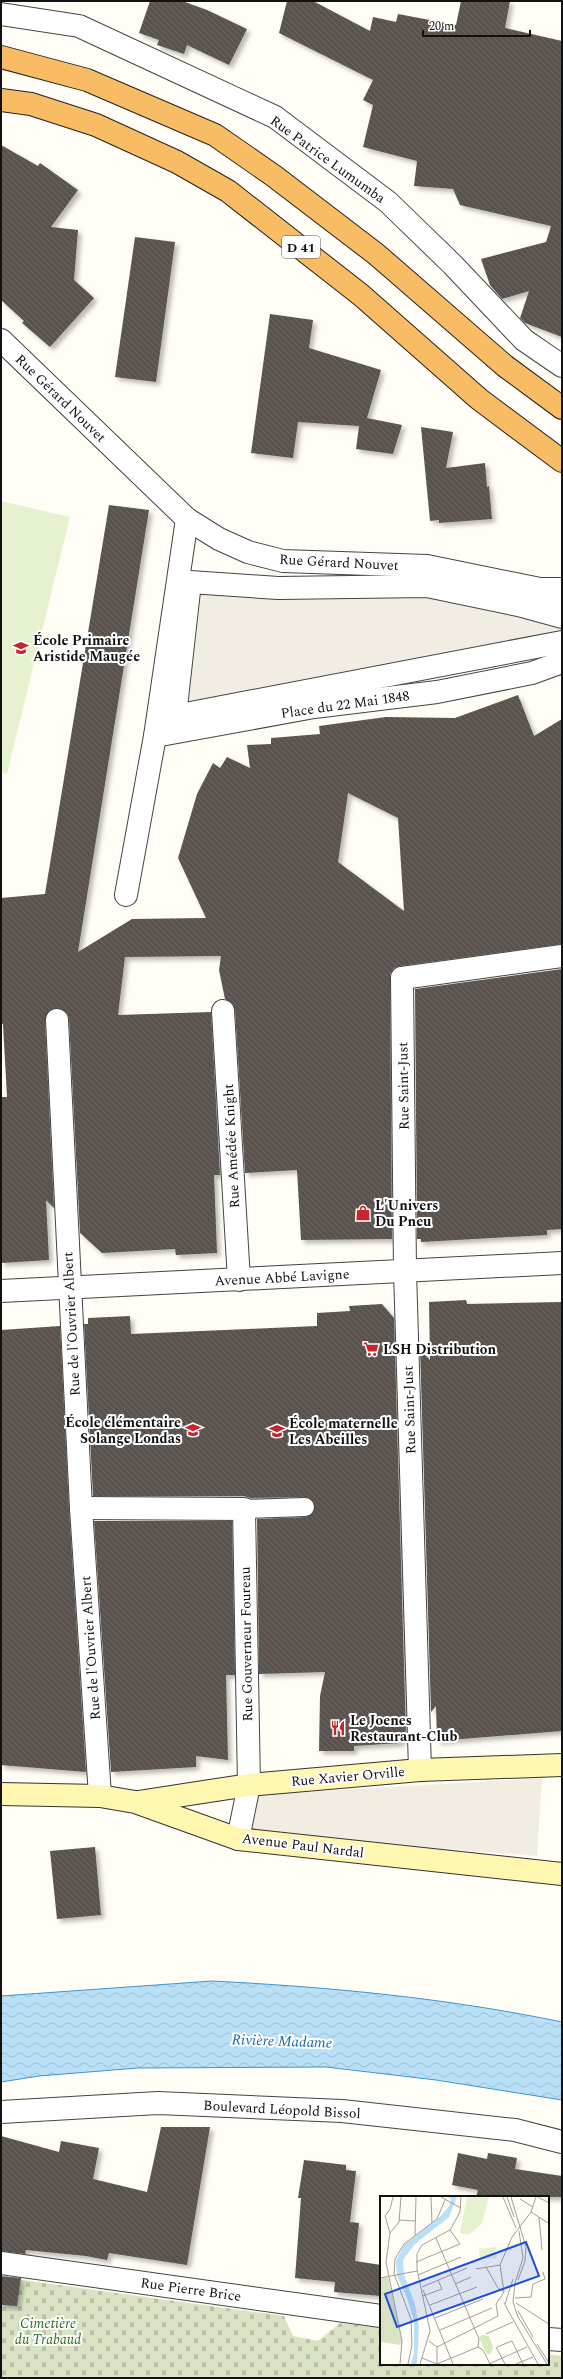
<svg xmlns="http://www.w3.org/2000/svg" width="563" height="2379" font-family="Spectral,serif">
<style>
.cemetery{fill:url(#cemetery-stones)}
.pitch{fill:#e6f2cf}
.plaza{fill:#f1ede2}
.water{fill:url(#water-waves);stroke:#3f96cf}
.building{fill:url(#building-back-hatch);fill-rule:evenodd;filter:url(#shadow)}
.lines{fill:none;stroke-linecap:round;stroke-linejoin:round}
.service-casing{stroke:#444;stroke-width:20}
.pedestrian-casing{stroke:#444;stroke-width:24}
.minor-casing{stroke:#444;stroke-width:24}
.tertiary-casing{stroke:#444;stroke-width:24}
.secondary-casing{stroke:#333;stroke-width:24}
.trunk-casing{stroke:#222;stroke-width:24}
.service{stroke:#fff;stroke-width:18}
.pedestrian{stroke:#fff;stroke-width:22}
.minor{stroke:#fff;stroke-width:22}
.tertiary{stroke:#fff;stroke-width:22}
.secondary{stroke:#fff6b0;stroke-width:22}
.trunk{stroke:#f7bc64;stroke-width:22}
.labels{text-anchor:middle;stroke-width:4;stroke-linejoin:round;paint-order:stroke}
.shield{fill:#fff;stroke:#585858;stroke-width:1}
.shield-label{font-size:13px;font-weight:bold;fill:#111}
.street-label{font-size:14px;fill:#111;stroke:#fff}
.poi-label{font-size:14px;font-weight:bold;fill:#111;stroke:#fff;text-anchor:start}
.park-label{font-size:14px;font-style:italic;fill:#2f6b1f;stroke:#fff}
.water-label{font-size:15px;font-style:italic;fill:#1768a6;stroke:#fff}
.inset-road{fill:none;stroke:#a09f9a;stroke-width:1}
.view{fill:#1d4ed8;fill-opacity:0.15;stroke:#1d4ed8;stroke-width:2}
.inset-edge{fill:none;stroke:#111;stroke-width:2}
</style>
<defs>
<pattern id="cemetery-stones" width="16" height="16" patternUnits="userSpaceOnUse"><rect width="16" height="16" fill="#d9e3c4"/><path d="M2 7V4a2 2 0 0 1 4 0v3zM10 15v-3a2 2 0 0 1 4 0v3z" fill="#b9c2a7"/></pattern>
<pattern id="water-waves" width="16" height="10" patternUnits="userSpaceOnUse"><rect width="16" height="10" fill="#b9e0f7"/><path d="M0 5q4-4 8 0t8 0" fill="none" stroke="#9ebfd3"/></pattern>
<pattern id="building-back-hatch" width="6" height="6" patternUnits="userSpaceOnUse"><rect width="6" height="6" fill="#5a524d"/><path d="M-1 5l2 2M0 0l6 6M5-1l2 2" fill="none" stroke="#6d6662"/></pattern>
<filter id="shadow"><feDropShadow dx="3.5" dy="3.5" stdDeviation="2" flood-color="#0004"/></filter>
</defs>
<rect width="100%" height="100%" fill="#fffdf5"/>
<!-- cemetery -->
<polygon class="cemetery" points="1,2277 284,2316 293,2336 318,2341 340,2323 381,2328 381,2364 548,2364 548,2354 562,2356 562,2378 1,2378"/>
<!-- pitch -->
<polygon class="pitch" points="1,501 70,517 7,774 1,772"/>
<!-- plaza -->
<g class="plaza">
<polygon points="190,582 427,586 562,617 562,642 175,716"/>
<polygon points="542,1778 537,1856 252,1835 255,1795"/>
</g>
<!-- water -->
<path class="water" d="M 212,1981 C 330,1987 446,1998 562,2022 L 562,2100 L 436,2080 L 326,2067 L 138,2068 L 39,2076 L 1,2082 L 1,1996 Z"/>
<!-- building -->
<g class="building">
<polygon points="150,1 182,1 207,10 247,29 229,65 187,45 184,54 157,45 159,40 139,33"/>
<polygon points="287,1 313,1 370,31 373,17 396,22 398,14 456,25 461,1 510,1 505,28 562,41 562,337 525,323 520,318 529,291 502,299 490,285 481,259 546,242 551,226 460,205 453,189 414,186 417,161 363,147 373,105 363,100 373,80 279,33"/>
<polygon points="1,145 38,166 40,163 78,190 51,227 78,230 74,280 94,298 50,347 22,323 24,321 1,300"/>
<polygon points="135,237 175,242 156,382 115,377"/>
<polygon points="270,314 313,320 309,348 381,370 367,418 402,425 393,454 356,449 359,426 298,422 293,458 251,453"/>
<polygon points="421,427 453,432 446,468 485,463 487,487 489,486 492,519 439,523 439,520 430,521"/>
<path d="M 109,505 L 149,510 L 78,952 L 132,919 L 206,918 L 178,858 L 197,794 L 213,763 L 220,768 L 227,757 L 250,768 L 247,745 L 271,744 L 271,738 L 320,734 L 319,726 L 386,717 L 455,718 L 518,695 L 534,736 L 562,719 L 562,944 L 400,966 L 394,968 L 390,974 L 392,1239 L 301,1240 L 297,1170 L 245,1173 L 235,1010 L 233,1004 L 225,999 L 219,970 L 221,956 L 125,957 L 118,1015 L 211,1012 L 220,1175 L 214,1175 L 217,1253 L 176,1255 L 175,1249 L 102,1253 L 80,1233 L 69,1019 L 67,1013 L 57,1008 L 50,1010 L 45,1021 L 54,1208 L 46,1200 L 49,1260 L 1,1263 L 1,1097 L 7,1097 L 3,1024 L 1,1024 L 1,898 L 45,894 ZM 348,793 L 398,818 L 404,911 L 338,862 Z"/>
<polygon points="562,969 562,1229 547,1230 547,1235 421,1242 421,1239 417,1239 415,989"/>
<polygon points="466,1300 467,1304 562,1302 562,1731 437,1741 436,1706 431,1712 420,1349 430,1360 429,1302"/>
<polygon points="382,1304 394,1318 406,1736 400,1743 354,1746 354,1751 319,1751 320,1696 325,1672 259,1674 257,1519 306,1517 314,1512 314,1502 305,1497 250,1498 244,1496 93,1496 84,1324 88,1324 88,1318 130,1316 131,1334 317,1326 317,1313 350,1311 349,1306"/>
<polygon points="60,1326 69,1509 86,1772 1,1765 1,1330"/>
<polygon points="94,1521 232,1521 235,1675 226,1675 228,1760 196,1756 196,1767 111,1772"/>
<polygon points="95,1847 101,1915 57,1919 50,1851"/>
<polygon points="161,2127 210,2127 187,2265 109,2253 107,2260 86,2256 26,2250 25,2254 1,2251 1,2136 59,2152 61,2141 99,2148 93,2179 147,2192"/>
<polygon points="458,2153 487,2159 488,2153 517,2158 515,2169 562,2176 562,2197 476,2197 478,2190 452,2185"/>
<polygon points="304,2160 346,2165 346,2170 356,2171 350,2222 359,2223 355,2261 381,2265 381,2296 334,2292 335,2282 295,2278 301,2198 298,2198"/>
<polygon points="1,2276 21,2278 17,2306 1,2305"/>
</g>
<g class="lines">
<!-- service casing -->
<g class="service-casing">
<polyline id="service" points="244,1509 305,1507"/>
</g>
<!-- pedestrian casing -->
<g class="pedestrian-casing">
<g id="pedestrian">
<polyline points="175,716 190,582 278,588 427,586 518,605 562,617"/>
<polyline points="166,725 175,716 562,642"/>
<polyline points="402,978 562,956"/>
</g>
</g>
<!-- minor casing -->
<g class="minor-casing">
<g id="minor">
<polyline points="1,14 79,26 275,117 388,202 452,264 524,340 562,366"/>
<polyline points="1,340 187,519 219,539 248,552 283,561 427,566 540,589 562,589"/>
<polyline points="540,589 562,607"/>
<polyline points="155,736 314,707 437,692 532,673 562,662"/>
<polyline points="126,895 155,736 187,519"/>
<polyline points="402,978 405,1271 420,1770"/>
<polyline points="223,1011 239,1280"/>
<polyline points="57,1020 81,1508 100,1796"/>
<polyline points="81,1508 244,1509 249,1785 238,1839"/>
<polyline points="1,2112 158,2103 342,2111 515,2130 562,2142"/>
<polyline points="1,2263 381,2316"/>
<polyline points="548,2339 562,2340"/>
</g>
</g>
<!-- tertiary casing -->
<g class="tertiary-casing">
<polyline id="tertiary" points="1,1291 562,1263"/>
</g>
<!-- secondary casing -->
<g class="secondary-casing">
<g id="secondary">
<polyline points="1,1794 100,1796 135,1802 238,1839 562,1874"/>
<polyline points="138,1802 249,1785 420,1770 562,1765"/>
</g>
</g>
<!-- trunk casing -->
<g class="trunk-casing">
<g id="trunk">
<polyline points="1,57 87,80 215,135 274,176 376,254 505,366 562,408"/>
<polyline points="1,100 31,104 96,125 177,162 228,191 361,295 479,399 562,461"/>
</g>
</g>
<!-- service -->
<use href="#service" class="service"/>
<!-- pedestrian -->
<use href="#pedestrian" class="pedestrian"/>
<!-- minor -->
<use href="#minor" class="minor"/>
<!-- tertiary -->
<use href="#tertiary" class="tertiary"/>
<!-- secondary -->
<use href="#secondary" class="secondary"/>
<!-- trunk -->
<use href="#trunk" class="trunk"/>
</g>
<!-- icons -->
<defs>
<g id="school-bare" transform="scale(1.2)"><path d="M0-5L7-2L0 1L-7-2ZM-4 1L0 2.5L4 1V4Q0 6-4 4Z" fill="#c4262e" stroke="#fff" stroke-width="2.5" paint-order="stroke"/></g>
<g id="shop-bare" transform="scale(1.2)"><path d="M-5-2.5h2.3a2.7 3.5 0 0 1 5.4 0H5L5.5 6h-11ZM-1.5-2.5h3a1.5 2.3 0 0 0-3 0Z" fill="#c4262e" stroke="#fff" stroke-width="2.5" paint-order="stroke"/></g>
<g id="supermarket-bare" transform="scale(1.2)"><path d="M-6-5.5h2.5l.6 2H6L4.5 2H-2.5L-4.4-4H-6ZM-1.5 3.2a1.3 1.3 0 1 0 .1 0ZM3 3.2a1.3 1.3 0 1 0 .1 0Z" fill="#c4262e" stroke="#fff" stroke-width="2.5" paint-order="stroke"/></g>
<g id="restaurant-bare" transform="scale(1.2)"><path d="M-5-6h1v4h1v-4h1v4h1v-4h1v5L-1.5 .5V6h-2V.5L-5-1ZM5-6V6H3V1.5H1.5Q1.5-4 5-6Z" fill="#c4262e" stroke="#fff" stroke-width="2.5" paint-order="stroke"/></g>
</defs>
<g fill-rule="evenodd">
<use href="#school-bare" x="21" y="648"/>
<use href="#shop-bare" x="363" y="1213"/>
<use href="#supermarket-bare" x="371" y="1349"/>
<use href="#school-bare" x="193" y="1430"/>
<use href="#school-bare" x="277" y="1431"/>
<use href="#restaurant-bare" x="338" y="1728"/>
</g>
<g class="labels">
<!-- shield labels -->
<rect class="shield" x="282" y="236" width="38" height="22" rx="3"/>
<g class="shield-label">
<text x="301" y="252">D 41</text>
</g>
<!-- street labels -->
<g class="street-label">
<text transform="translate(328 159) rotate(36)" y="5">Rue Patrice Lumumba</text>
<text transform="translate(61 398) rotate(44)" y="5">Rue Gérard Nouvet</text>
<text transform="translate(339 562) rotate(3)" y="5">Rue Gérard Nouvet</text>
<text transform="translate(345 704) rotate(-8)" y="5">Place du 22 Mai 1848</text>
<text transform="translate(403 1086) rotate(-91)" y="5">Rue Saint-Just</text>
<text transform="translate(231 1146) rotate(-93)" y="5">Rue Amédée Knight</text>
<text transform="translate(282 1277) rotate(-3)" y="5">Avenue Abbé Lavigne</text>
<text transform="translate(71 1324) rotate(-93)" y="5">Rue de l'Ouvrier Albert</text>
<text transform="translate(409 1410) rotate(-92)" y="5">Rue Saint-Just</text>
<text transform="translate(246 1644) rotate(-91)" y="5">Rue Gouverneur Foureau</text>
<text transform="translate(90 1648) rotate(-94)" y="5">Rue de l'Ouvrier Albert</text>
<text transform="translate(348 1776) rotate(-5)" y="5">Rue Xavier Orville</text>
<text transform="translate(303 1845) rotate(7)" y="5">Avenue Paul Nardal</text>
<text transform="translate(282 2109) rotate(3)" y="5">Boulevard Léopold Bissol</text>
<text transform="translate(191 2289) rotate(8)" y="5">Rue Pierre Brice</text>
</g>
<!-- poi labels -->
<g class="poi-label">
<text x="33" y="645">École Primaire<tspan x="33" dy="16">Aristide Maugée</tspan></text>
<text x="375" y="1210">L'Univers<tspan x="375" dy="16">Du Pneu</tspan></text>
<text x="383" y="1354">LSH Distribution</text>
<text x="181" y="1427" text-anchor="end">École élémentaire<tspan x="181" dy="16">Solange Londas</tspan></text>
<text x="289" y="1428">École maternelle<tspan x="289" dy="16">Les Abeilles</tspan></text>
<text x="350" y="1725">Le Joenes<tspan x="350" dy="16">Restaurant-Club</tspan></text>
</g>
<!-- park labels -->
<g class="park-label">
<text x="48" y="2328">Cimetière<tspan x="48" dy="16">du Trabaud</tspan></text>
</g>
<!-- water labels -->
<g class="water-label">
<text transform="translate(282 2041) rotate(2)" y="5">Rivière Madame</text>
</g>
</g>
<!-- overview -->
<g transform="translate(380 2196)">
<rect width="169" height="169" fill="#fffdf5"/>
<path d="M 8,81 L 22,145 L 20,149 L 1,146 L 0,141 L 0,83 Z" fill="#d9e3c4"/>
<path d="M 103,139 L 109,140 L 113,151 L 111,157 L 107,159 L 99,141 Z" fill="#d5ebbd"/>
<path d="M 87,1 L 109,1 L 102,27 L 89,39 L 80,37 ZM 116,51 L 117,62 L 100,63 L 99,53 Z" fill="#e6f2cf"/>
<path d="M 68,1 L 77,1 L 69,21 L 34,49 L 23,64 L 24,79 L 35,108 L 39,132 L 37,166 L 36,168 L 31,168 L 34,156 L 34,125 L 26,99 L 17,80 L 16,65 L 24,49 L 61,20 L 69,10 L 71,3 Z" fill="#b9e0f7"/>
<path class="inset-road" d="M 51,1 L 52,27M 61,1 L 81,12M 123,1 L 136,32M 127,1 L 134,21M 131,1 L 146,51 L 145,65 L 138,84M 158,1 L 169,7M 140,3 L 153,11M 151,16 L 168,27M 5,20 L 10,37 L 6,66 L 22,145 L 20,168M 5,20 L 10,13 L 13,1M 159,21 L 162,54M 19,24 L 35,25M 139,35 L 143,62 L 135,87 L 133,106 L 138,121 L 167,168M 10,37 L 19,26 L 21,1M 35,39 L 36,1M 56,42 L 99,143 L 98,151 L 103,154 L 110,168M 36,66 L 80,48 L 70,34M 106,71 L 118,92 L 124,96M 96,73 L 120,69M 38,79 L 81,61M 0,82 L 37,75M 75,88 L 91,81M 42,91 L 87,72M 43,94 L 73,168M 43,100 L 62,93 L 58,84M 135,102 L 151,101 L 153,88 L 165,83 L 163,76M 119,104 L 124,96 L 120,69 L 132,41 L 151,16 L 156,1M 124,107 L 158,168M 136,107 L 169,128M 125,108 L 133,83M 50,109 L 97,91M 138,115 L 153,141M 55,122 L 103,103M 60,134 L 112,112M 106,138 L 133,126M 49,145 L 57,151 L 118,120 L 116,108 L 119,103M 157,148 L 169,167M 57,151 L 57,168M 116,151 L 125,168M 117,151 L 132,145 L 143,168M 42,162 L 57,168 L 98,151M 28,168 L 32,149 L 31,123 L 14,78 L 15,63 L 24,48 L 57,23 L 65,4M 40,168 L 50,135 L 37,73 L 37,58 L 42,49 L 70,34 L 80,16 L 81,1M 109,168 L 147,151M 136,168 L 153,161"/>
<path class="view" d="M 146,46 L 159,80 L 17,131 L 5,98 Z"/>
<rect width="169" height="169" class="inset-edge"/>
</g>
<!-- border -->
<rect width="563" height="2379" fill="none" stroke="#111111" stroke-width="4"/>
<!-- scale -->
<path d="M423 30v6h107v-6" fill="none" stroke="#111111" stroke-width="2"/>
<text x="429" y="30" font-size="12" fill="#111111" stroke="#ffffff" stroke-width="3" paint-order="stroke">20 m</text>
</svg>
